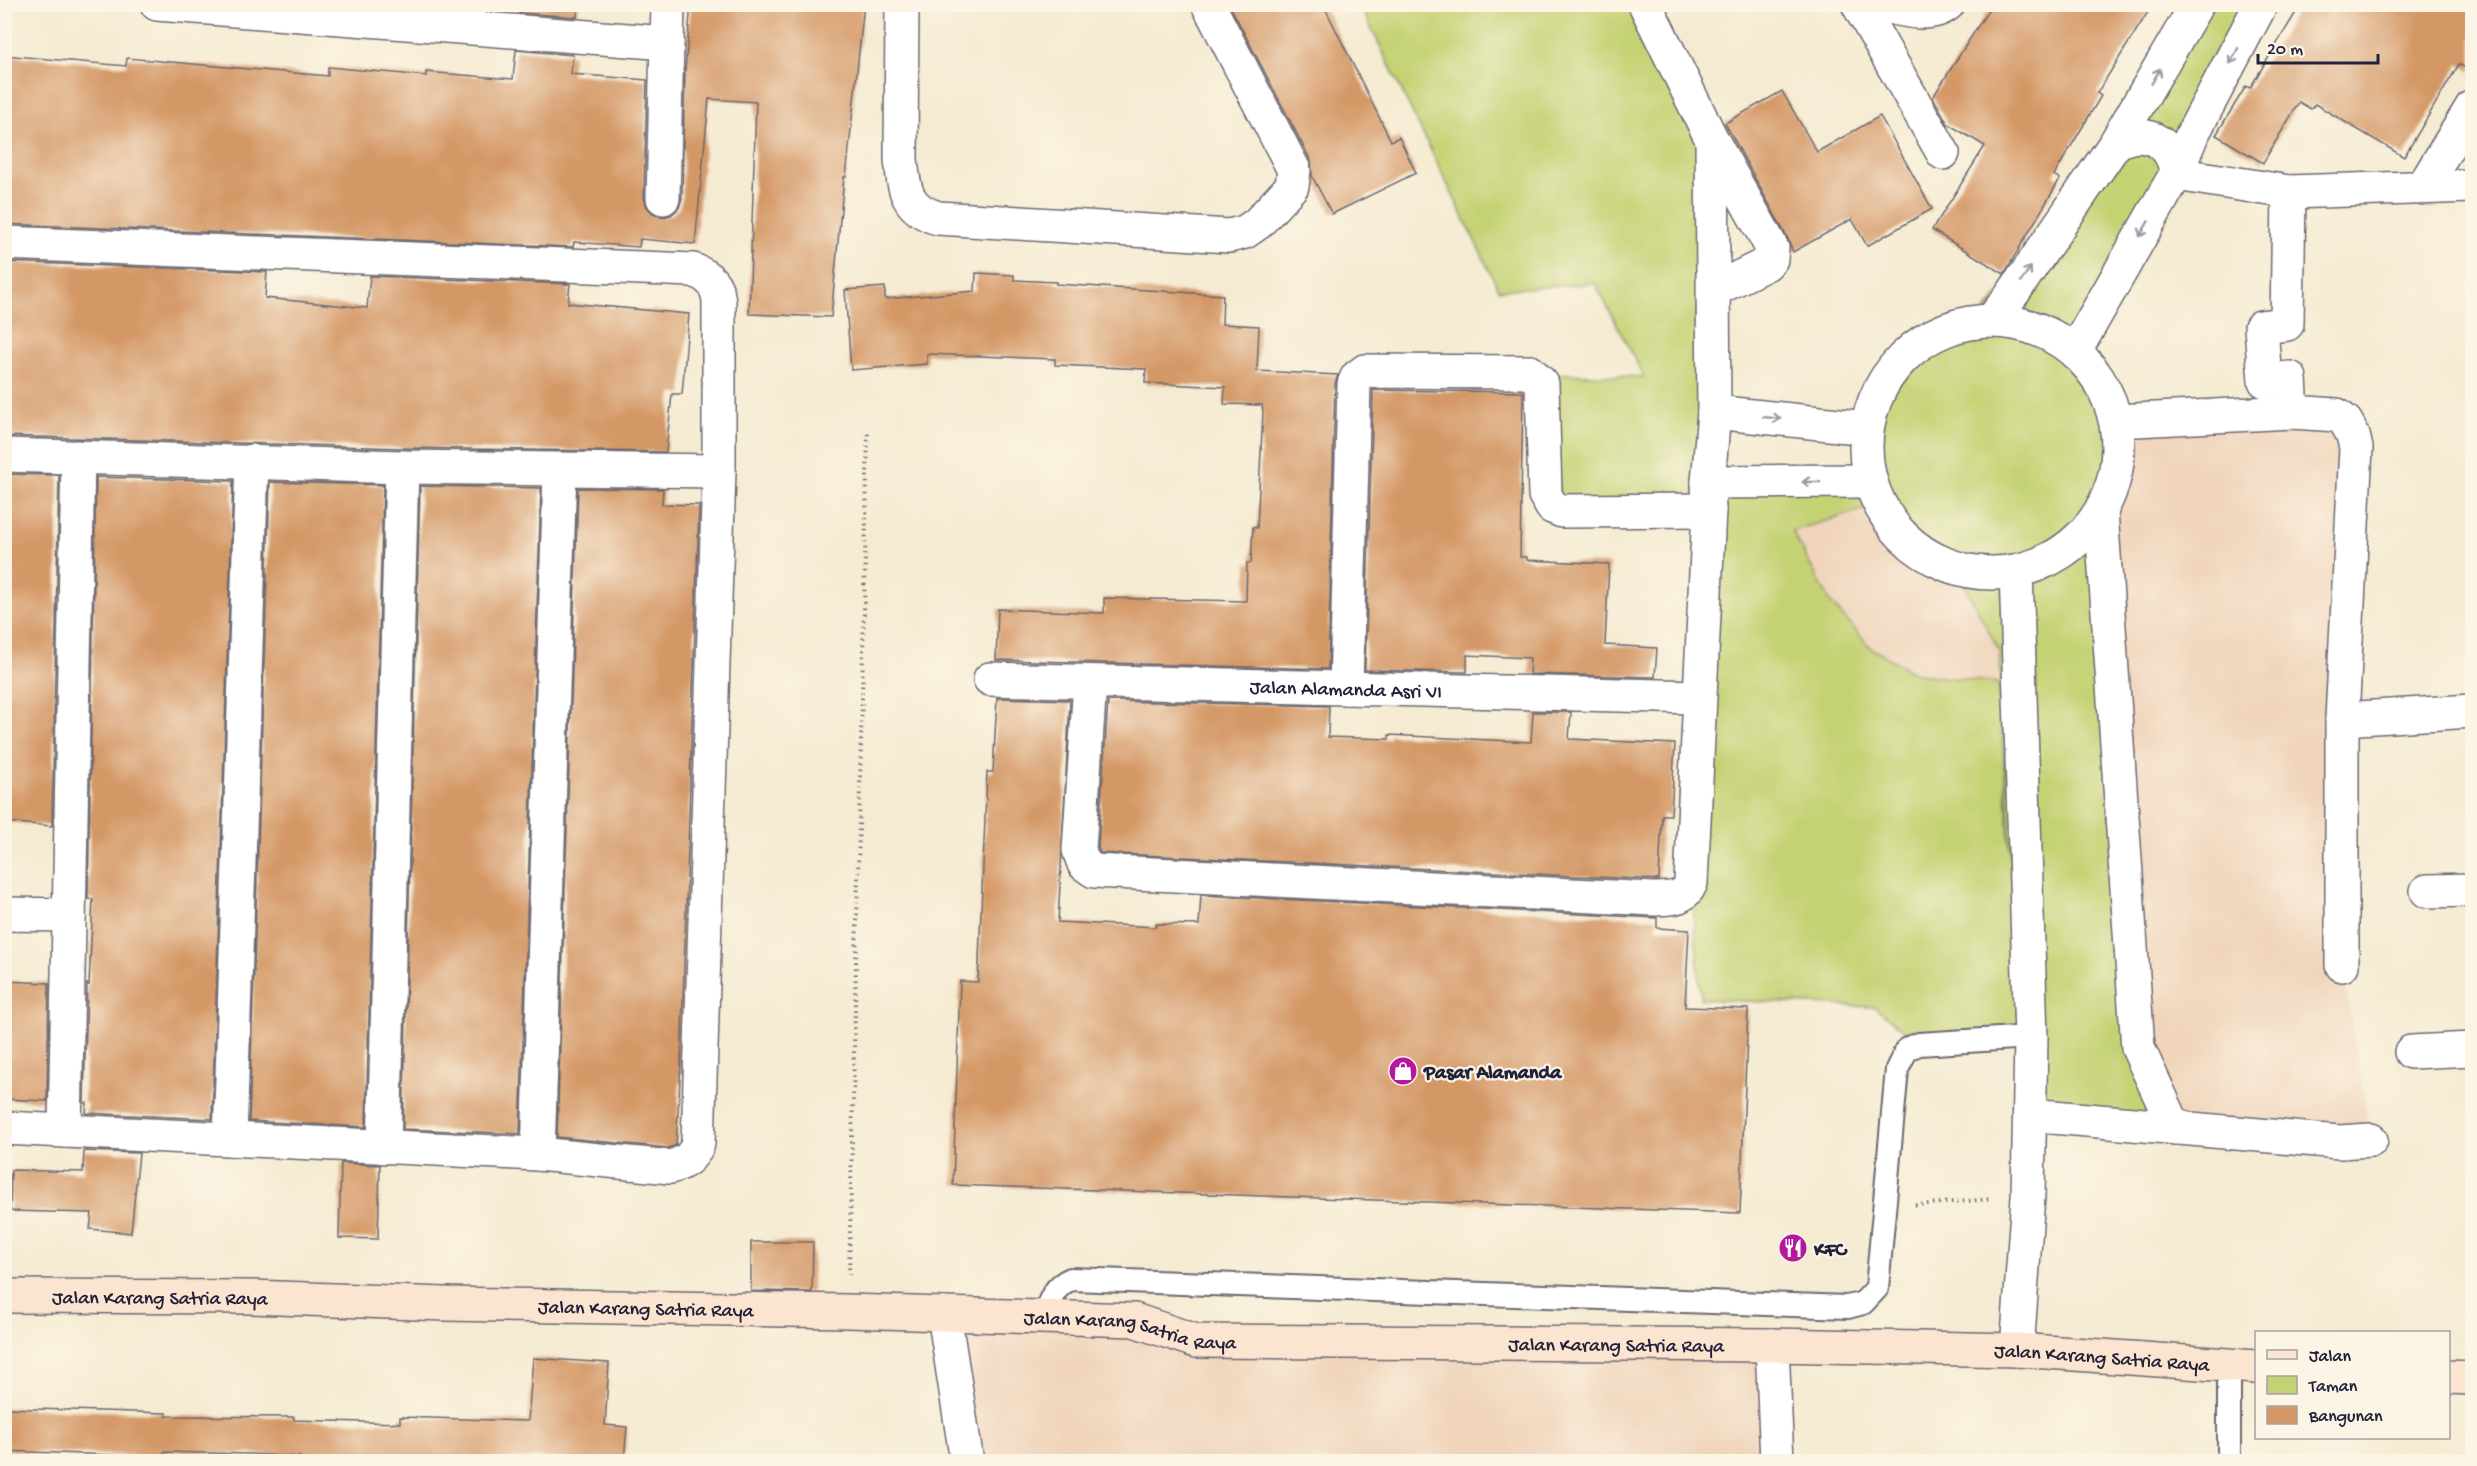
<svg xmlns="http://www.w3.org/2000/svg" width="2477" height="1466" font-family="'Gochi Hand',sans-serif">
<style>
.built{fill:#f0d5bc}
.green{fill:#c5d273;stroke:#747a57;stroke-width:1.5;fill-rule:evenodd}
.building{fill:#d49866}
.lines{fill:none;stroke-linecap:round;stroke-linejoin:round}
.lane-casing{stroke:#6c6870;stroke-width:26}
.street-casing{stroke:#6c6870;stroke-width:36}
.secondary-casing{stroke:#6c6870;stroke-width:36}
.path{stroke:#6c6870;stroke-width:4;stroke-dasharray:1.5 4.5;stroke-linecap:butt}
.lane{stroke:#fff;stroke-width:22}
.street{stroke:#fff;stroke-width:33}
.secondary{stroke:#fce5d0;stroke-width:33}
.oneway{stroke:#9c9ca7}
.labels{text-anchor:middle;stroke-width:4.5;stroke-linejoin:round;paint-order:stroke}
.street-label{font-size:20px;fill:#22223b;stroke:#fcf5e5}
.poi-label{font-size:20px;font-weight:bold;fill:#22223b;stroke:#fcf5e5;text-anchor:start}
</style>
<rect width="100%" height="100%" fill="#fcf5e5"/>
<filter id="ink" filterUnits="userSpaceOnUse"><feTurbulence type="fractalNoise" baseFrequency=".0167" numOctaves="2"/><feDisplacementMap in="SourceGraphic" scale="12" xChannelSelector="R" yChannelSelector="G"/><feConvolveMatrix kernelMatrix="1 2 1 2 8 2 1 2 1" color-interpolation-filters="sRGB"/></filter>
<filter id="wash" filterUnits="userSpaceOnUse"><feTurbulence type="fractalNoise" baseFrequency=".008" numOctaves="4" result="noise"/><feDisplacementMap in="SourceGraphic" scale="24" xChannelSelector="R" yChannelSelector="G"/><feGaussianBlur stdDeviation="1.35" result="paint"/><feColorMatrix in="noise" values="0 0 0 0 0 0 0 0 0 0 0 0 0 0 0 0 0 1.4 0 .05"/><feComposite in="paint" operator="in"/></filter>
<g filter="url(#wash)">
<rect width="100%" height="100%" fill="#f5ebd2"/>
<!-- built -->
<g class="built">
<polygon points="2116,421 2346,422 2342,965 2371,1140 2175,1128 2138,1048 2107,500 2115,480 2119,450"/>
<polygon points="1880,505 1895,528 1935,559 1955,567 1999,651 1998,683 1916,674 1871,648 1831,603 1792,530"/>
<polygon points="944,1314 1196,1341 1772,1345 1777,1461 967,1461"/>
</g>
<!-- green -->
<g class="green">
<path d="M 1360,5 L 1645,5 L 1712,140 L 1710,482 L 1869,481 C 1859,415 1879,361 1942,331 C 1953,326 1967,324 1978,321 L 2115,144 L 2172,154 L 2075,351 C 2117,395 2129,442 2107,500 L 2138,1048 L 2175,1128 L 2039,1116 L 2022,1039 L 1918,1042 L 1875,1007 L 1701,999 L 1691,883 L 1709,511 L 1562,511 L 1543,373 L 1644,377 L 1595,283 L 1499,290 ZM 1879,505 C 1901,537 1919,553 1955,567 L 1999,651 L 2016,936 L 1998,683 L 1916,674 L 1871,648 L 1831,603 L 1792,531 Z"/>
<polygon points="2197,5 2261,5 2192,135 2156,134 2138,107"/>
</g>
<g id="blocks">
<!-- building -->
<g class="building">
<polygon points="520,4 578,4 577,17 519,13"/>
<polygon points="691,4 864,4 846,177 844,177 831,317 749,314 756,102 709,99 695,244 640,239 639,247 574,242 573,247 4,224 4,55 126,66 127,58 328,76 328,67 426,76 426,72 513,79 516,50 573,55 571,74 647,80 644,198 647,207 654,214 663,217 671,215 679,208 682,198 685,70"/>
<polygon points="1229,4 1323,4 1391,141 1399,137 1416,173 1332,214 1312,176 1311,161"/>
<polygon points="1992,4 2153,4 2097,93 2101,96 2054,175 2060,179 2004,274 1932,230 1985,146 1948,124 1933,97"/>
<polygon points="2301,4 2472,4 2472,72 2459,64 2404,157 2315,104 2311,109 2299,102 2263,163 2216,135 2246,86 2250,88"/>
<polygon points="1782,91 1817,152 1880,116 1932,209 1867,246 1852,219 1793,252 1788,239 1725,123"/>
<polygon points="4,262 267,272 265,298 367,308 370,276 570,284 568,303 689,314 682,394 672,394 666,452 402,448 4,436"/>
<polygon points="976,273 1014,275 1014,280 1056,282 1056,284 1223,295 1222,324 1259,326 1257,371 1338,375 1335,384 1328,669 996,660 998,609 1104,613 1104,598 1246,601 1247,563 1251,563 1253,527 1257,528 1263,412 1262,405 1224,404 1225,387 1145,383 1146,369 1055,365 1055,359 927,354 927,364 851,370 845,290 885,287 885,299 975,291"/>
<polygon points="1373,390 1523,392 1520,557 1527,557 1527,560 1609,564 1605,645 1657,648 1655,677 1529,674 1530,658 1467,655 1467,672 1365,670"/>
<polygon points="4,474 59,475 52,826 4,822"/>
<polygon points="96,477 233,481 212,1119 86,1113 87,1103 84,1103 87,984 89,985 93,899 88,899"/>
<polygon points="270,482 383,485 366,1127 249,1121"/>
<polygon points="420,486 541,488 520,1134 403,1129"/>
<polygon points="578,488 663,489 662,504 699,505 681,1063 676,1145 668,1148 557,1137"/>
<polygon points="997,698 1070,700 1058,922 1156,927 1156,924 1199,925 1201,895 1657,918 1657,928 1689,930 1685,1007 1748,1009 1740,1213 953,1185 960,981 978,982 987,772 993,772"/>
<polygon points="1108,701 1329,706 1328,737 1389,739 1389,735 1531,742 1533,712 1571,712 1569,739 1675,744 1671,815 1662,815 1659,880 1100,853 1098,847"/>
<polygon points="4,981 49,983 47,1101 4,1099"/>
<polygon points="84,1151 139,1153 131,1233 90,1229 92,1213 10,1211 11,1170 83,1172"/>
<polygon points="341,1163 380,1165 378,1239 339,1238"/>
<polygon points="751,1242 813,1242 812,1292 751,1291"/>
<polygon points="533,1358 609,1363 605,1425 627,1427 624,1461 586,1461 530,1457 530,1459 437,1459 437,1461 299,1461 300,1457 250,1454 164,1452 164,1457 4,1451 4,1408 166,1413 166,1416 294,1417 294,1420 400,1423 400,1417 528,1421"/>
</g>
</g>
</g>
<g filter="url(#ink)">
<use href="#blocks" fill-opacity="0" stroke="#6c6870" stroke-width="1.5"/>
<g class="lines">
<!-- lane casing -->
<g class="lane-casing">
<g id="lane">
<path d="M 1046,1318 C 1047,1302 1055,1285 1071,1279 L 1848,1307 L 1863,1303 L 1877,1288 L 1897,1069 L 1907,1049 L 1919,1044 L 2031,1037"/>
<polyline points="2229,1365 2229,1462"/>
</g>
</g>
<!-- street casing -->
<g class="street-casing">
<g id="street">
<polyline points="157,4 667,43"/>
<path d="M 902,4 L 901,159 C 904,190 906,209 938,218 L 1229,236 L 1245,232 L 1258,223 L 1292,186 L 1294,170 L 1208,4"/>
<polyline points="1645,4 1712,140 1772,248 1771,259 1766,264 1714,290"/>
<polyline points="1858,4 1943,153"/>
<path d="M 1875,4 C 1897,8 1929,20 1948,4"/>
<path d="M 2115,144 C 2142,126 2174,141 2176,174 L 2289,192 L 2472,186"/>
<polyline points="2423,187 2472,107"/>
<polyline points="2289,192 2287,324 2261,327 2265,381 2290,378 2292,412"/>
<polyline points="663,198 668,4"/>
<path d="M 4,243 L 693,270 C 709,276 717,284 719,301 L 719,471 L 698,1144 C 692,1158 685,1163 670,1167 L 538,1154 L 4,1128"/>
<circle cx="1992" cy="447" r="126"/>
<polyline points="1991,321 2011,296 2115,144 2197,4"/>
<polyline points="2075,351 2176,174 2192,135 2261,4"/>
<polyline points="1714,412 1867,428"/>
<polyline points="2116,421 2292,412 2337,415 2346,422 2353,435 2356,448 2342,719 2342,965"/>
<polyline points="4,455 402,467 719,471"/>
<polyline points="1708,482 1870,481"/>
<polyline points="2101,511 2138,1048 2175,1128"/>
<polyline points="2016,571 2031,1037 2028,1196 2017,1350"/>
<path id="s1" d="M 990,679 L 1699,697"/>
<path d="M 1090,682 L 1079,850 L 1084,864 L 1094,871 L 1654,899 C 1671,898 1684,900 1691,883 L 1709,510 L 1708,482 L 1714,412 L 1712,140"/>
<polyline points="1346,688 1354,384 1357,377 1365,371 1530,372 1542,384 1545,495 1552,507 1562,511 1709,510"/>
<polyline points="2342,719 2472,711"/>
<polyline points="2427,891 2472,890"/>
<polyline points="4,914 69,915"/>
<polyline points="2411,1052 2472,1049"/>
<polyline points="2030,1115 2339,1142 2371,1140"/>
<polyline points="65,1131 78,457"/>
<polyline points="230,1139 252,461"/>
<polyline points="384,1147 402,467"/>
<polyline points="538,1154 560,470"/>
<polyline points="944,1314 967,1462"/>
<polyline points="1772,1345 1777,1462"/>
</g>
</g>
<!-- secondary casing -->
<g class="secondary-casing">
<g id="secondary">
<path id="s2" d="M 4,1296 L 251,1297 L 445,1304 L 848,1311 L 1134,1320 L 1196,1341 L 1772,1345 L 2017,1350 L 2256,1367"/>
<polyline points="2448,1377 2472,1378"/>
</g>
</g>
<!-- path -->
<g class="path">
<polyline points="1915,1205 1992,1199"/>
<polyline points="849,1275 868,430"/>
</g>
<!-- lane -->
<use href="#lane" class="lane"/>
<!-- street -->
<use href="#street" class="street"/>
<!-- secondary -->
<use href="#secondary" class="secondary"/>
</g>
<!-- one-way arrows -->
<defs><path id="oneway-shaft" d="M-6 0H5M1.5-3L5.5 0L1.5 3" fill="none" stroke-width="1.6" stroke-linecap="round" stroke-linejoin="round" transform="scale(1.5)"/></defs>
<g class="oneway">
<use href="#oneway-shaft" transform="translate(2234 56) rotate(118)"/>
<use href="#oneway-shaft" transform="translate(2156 76) rotate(-60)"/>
<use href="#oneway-shaft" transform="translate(2144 229) rotate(120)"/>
<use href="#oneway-shaft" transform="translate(2026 274) rotate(-56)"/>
<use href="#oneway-shaft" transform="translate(1772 418) rotate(6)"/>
<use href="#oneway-shaft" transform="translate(1811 482) rotate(180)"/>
</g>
</g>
<!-- icons -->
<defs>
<g id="shop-disc" transform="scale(1.5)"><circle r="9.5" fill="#b5179e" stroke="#fcf5e5"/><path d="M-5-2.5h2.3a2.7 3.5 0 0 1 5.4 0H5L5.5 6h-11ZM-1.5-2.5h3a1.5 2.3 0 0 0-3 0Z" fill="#fff"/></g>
<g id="restaurant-disc" transform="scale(1.5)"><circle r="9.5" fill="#b5179e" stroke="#fcf5e5"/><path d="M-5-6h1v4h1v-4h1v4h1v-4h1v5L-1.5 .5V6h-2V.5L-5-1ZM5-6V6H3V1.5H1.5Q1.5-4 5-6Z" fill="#fff"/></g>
</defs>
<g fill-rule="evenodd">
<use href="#shop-disc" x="1403" y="1071"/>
<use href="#restaurant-disc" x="1793" y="1248"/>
</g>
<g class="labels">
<!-- street labels -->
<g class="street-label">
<text dy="7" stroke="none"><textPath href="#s1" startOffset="356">Jalan Alamanda Asri VI</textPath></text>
<text dy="7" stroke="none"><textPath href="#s2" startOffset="156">Jalan Karang Satria Raya</textPath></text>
<text dy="7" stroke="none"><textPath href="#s2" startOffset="642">Jalan Karang Satria Raya</textPath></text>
<text dy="7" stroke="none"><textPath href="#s2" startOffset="1128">Jalan Karang Satria Raya</textPath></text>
<text dy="7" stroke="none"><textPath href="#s2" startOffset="1616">Jalan Karang Satria Raya</textPath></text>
<text dy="7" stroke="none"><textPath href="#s2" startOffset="2102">Jalan Karang Satria Raya</textPath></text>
</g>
<!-- poi labels -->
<g class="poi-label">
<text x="1424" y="1078">Pasar Alamanda</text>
<text x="1814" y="1255">KFC</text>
</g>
</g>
<!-- margin -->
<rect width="2477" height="1466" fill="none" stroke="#fcf5e5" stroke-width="24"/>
<!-- legend -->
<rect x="2255" y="1331" width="195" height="108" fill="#fcf5e5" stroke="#a5a1a1" stroke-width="1.5"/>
<rect x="2267" y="1350" width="30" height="9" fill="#fce5d0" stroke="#a5a1a1" stroke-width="1.5"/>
<text x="2309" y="1361" font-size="18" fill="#22223b">Jalan</text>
<rect x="2267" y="1376" width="30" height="18" fill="#c5d273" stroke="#a5a1a1" stroke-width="1.5"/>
<text x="2309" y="1391" font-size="18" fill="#22223b">Taman</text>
<rect x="2267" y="1406" width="30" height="18" fill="#d49866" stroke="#a5a1a1" stroke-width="1.5"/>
<text x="2309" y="1421" font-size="18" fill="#22223b">Bangunan</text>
<!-- scale -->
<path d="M2258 54v9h120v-9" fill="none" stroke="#22223b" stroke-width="3"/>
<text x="2267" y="54" font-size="18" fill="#22223b" stroke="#fcf5e5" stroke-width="4.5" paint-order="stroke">20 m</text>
</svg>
